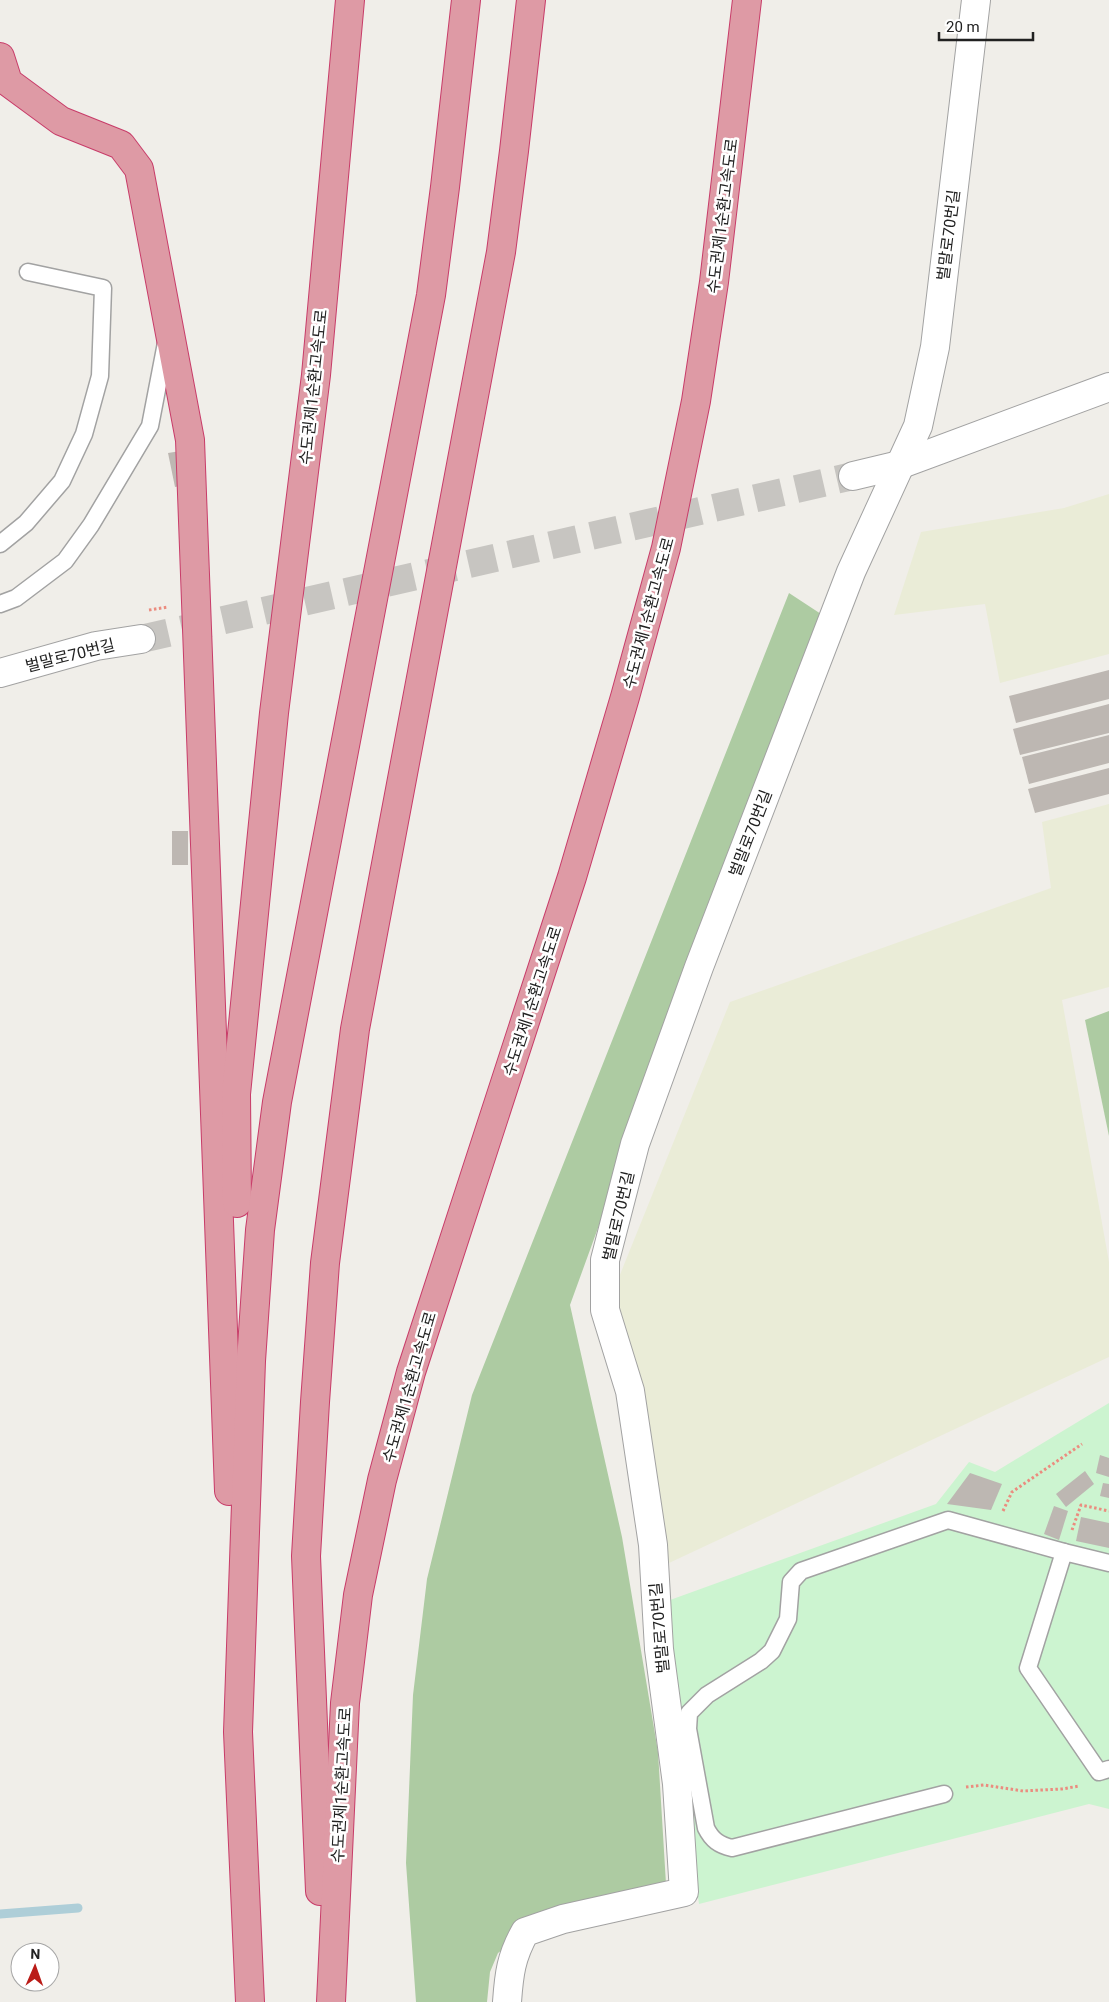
<svg xmlns="http://www.w3.org/2000/svg" width="1109" height="2002" font-family="Roboto,'Noto Sans KR',sans-serif">
<style>
.farmland{fill:#eaecd7}
.forest{fill:#adcba2}
.park{fill:#ccf4d0}
.lines{fill:none;stroke-linecap:round;stroke-linejoin:round}
.stream{stroke:#aeced8;stroke-width:9}
.building{fill:#bdb7b2}
.street-tunnel{stroke:#c7c5c1;stroke-width:28;stroke-dasharray:28 14;stroke-linecap:butt}
.lane-casing{stroke:#a2a2a2;stroke-width:19}
.street-casing{stroke:#a2a2a2;stroke-width:30}
.highway-casing{stroke:#c83c69;stroke-width:30}
.path{stroke:#eb8c7f;stroke-width:3;stroke-dasharray:2.5 2.5;stroke-linecap:butt}
.lane{stroke:#fff;stroke-width:16}
.street{stroke:#fff;stroke-width:28}
.highway{stroke:#de9aa5;stroke-width:28}
.labels{text-anchor:middle;stroke-width:5;stroke-linejoin:round;paint-order:stroke}
.street-label{font-size:16px;fill:#212121;stroke:#fff}
</style>
<rect width="100%" height="100%" fill="#f0eee9"/>
<!-- farmland -->
<g class="farmland">
<polygon points="1109,494 1109,654 1000,683 985,604 894,615 921,532 1064,508"/>
<polygon points="1109,804 1109,987 1062,1000 1109,1262 1109,1357 669,1563 613,1292 730,1002 1051,888 1042,822"/>
</g>
<!-- forest -->
<g class="forest">
<polygon points="789,593 821,614 570,1305 622,1537 658,1752 666,1884 519,1937 498,1953 490,1972 487,2002 416,2002 406,1863 413,1695 427,1579 472,1395"/>
<polygon points="1109,1011 1109,1136 1085,1020"/>
</g>
<!-- park -->
<polygon class="park" points="1109,1403 1109,1809 1089,1804 699,1904 659,1604 936,1504 969,1462 995,1472"/>
<g class="lines">
<!-- stream -->
<polyline class="stream" points="0,1914 78,1908"/>
</g>
<!-- building -->
<g class="building">
<polygon points="193,449 199,483 175,487 168,453"/>
<polygon points="1109,670 1109,699 1016,723 1009,696"/>
<polygon points="1109,704 1109,733 1020,755 1013,729"/>
<polygon points="1109,735 1109,763 1029,784 1022,757"/>
<polygon points="1109,768 1109,794 1035,813 1028,789"/>
<rect x="172" y="831" width="16" height="34"/>
<polygon points="1100,1455 1109,1458 1109,1477 1096,1473"/>
<polygon points="1085,1471 1094,1484 1066,1507 1056,1494"/>
<polygon points="970,1473 1002,1484 991,1510 947,1504"/>
<polygon points="1103,1483 1109,1484 1109,1498 1100,1496"/>
<polygon points="1054,1506 1068,1511 1059,1540 1044,1534"/>
<polygon points="1081,1517 1109,1523 1109,1548 1076,1541"/>
</g>
<g class="lines">
<!-- street-tunnel -->
<polyline class="street-tunnel" points="141,639 853,476"/>
<!-- lane casing -->
<g class="lane-casing">
<g id="lane">
<polyline points="0,544 26,523 62,481 84,434 100,376 103,288 28,272"/>
<polyline points="0,604 16,598 65,561 91,525 150,426 166,343"/>
<polyline points="1109,1563 1064,1552 1028,1668 1099,1772 1109,1769"/>
<path d="M 944,1794 L 732,1848 C 719,1845 712,1840 706,1828 L 688,1729 L 689,1713 L 707,1695 L 761,1661 L 772,1651 L 788,1619 L 791,1582 L 801,1571 L 948,1520 L 1064,1552"/>
</g>
</g>
<!-- street casing -->
<g class="street-casing">
<g id="street">
<polyline points="853,476 899,465 1109,387"/>
<polyline points="0,673 96,646 141,639"/>
<path d="M 507,2002 C 509,1974 511,1957 525,1932 L 563,1919 L 684,1892 L 677,1784 L 659,1649 L 653,1545 L 630,1391 L 605,1310 L 605,1260 L 635,1144 L 699,967 L 851,572 L 918,426 L 935,347 L 976,0"/>
</g>
</g>
<!-- highway casing -->
<g class="highway-casing">
<g id="highway">
<polyline points="0,57 8,82 61,121 121,145 139,169 190,440 229,1491"/>
<polyline points="237,1203 236,1094 274,713 316,375 350,0"/>
<polyline points="320,1891 306,1556 315,1402 325,1263 355,1029 501,252 514,151 531,0"/>
<polyline points="250,2002 238,1732 251,1361 260,1230 277,1102 431,295 445,187 466,0"/>
<polyline points="331,2002 345,1703 358,1595 382,1480 411,1372 572,877 625,697 666,548 696,401 714,282 747,0"/>
</g>
</g>
<!-- path -->
<g class="path">
<polyline points="149,610 168,607"/>
<polyline points="1003,1511 1012,1492 1082,1444"/>
<polyline points="1072,1530 1081,1505 1109,1511"/>
<polyline points="966,1787 984,1785 1023,1791 1062,1789 1079,1786"/>
</g>
<!-- lane -->
<use href="#lane" class="lane"/>
<!-- street -->
<use href="#street" class="street"/>
<!-- highway -->
<use href="#highway" class="highway"/>
</g>
<g class="labels">
<!-- street labels -->
<g class="street-label">
<text transform="translate(722 216) rotate(-83)" y="6">수도권제1순환고속도로</text>
<text transform="translate(948 235) rotate(-83)" y="6">벌말로70번길</text>
<text transform="translate(313 387) rotate(-84)" y="6">수도권제1순환고속도로</text>
<text transform="translate(648 613) rotate(-75)" y="6">수도권제1순환고속도로</text>
<text transform="translate(70 655) rotate(-14)" y="6">벌말로70번길</text>
<text transform="translate(750 833) rotate(-69)" y="6">벌말로70번길</text>
<text transform="translate(532 1001) rotate(-72)" y="6">수도권제1순환고속도로</text>
<text transform="translate(618 1216) rotate(-77)" y="6">벌말로70번길</text>
<text transform="translate(409 1387) rotate(-74)" y="6">수도권제1순환고속도로</text>
<text transform="translate(659 1628) rotate(-95)" y="6">벌말로70번길</text>
<text transform="translate(341 1785) rotate(-87)" y="6">수도권제1순환고속도로</text>
</g>
</g>
<!-- north arrow -->
<g transform="translate(35 1967) rotate(2)"><circle r="24" fill="#ffffff" stroke="#a6a6a6"/>
<path d="M0-4L9 19L0 12L-9 19Z" fill="#ba1b17"/>
<text y="-8" font-size="14" font-weight="bold" text-anchor="middle" fill="#212121">N</text>
</g>
<!-- scale -->
<path d="M939 32v8h94v-8" fill="none" stroke="#212121" stroke-width="2.5"/>
<text x="946" y="32" font-size="15" fill="#212121" stroke="#ffffff" stroke-width="4" paint-order="stroke">20 m</text>
</svg>
